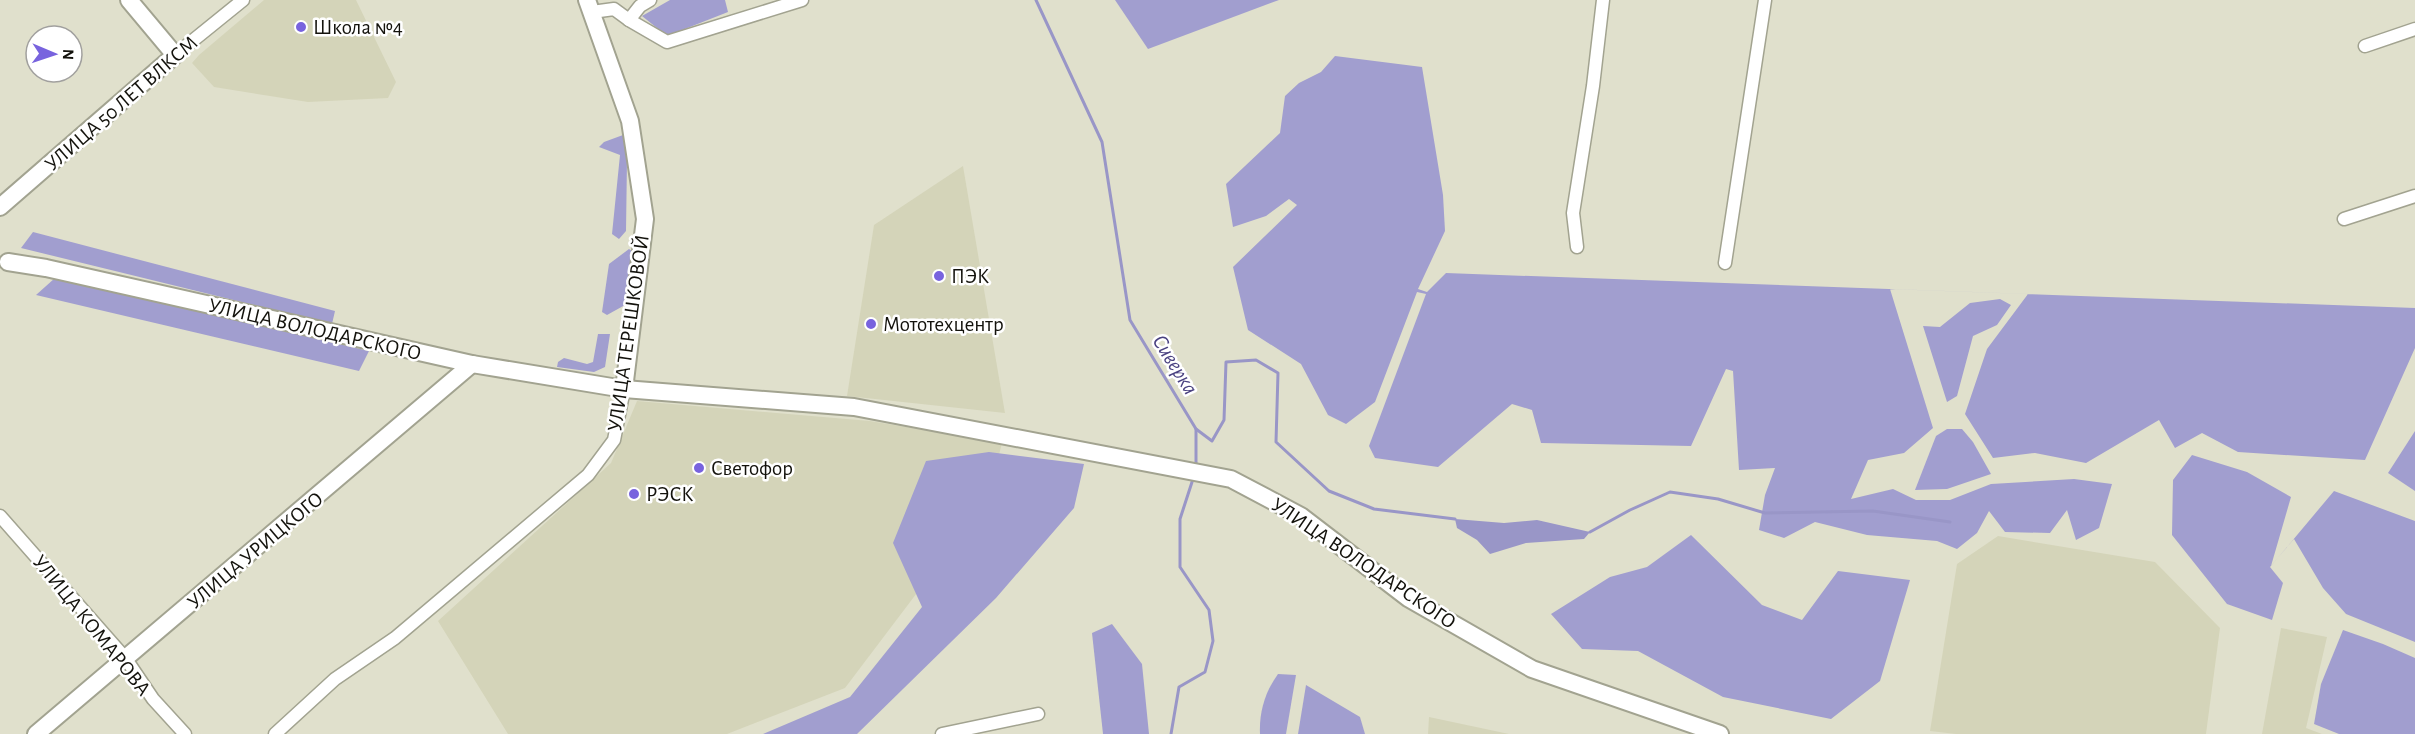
<svg xmlns="http://www.w3.org/2000/svg" width="2415" height="734" font-family="'Alegreya Sans',sans-serif">
<style>
.built{fill:#d4d4b9}
.forest{fill:#a19ecf}
.water{fill:#9996c7}
.lines{fill:none;stroke-linecap:round;stroke-linejoin:round}
.stream{stroke:#9996c7;stroke-width:3}
.minor-casing{stroke:#a2a390;stroke-width:15}
.secondary-casing{stroke:#a2a390;stroke-width:20}
.minor{stroke:#fff;stroke-width:12}
.secondary{stroke:#fff;stroke-width:16}
.poi-dot{fill:#7863de;stroke:#fff;stroke-width:2}
.labels{text-anchor:middle;stroke-width:5;stroke-linejoin:round;paint-order:stroke}
.poi-label{font-size:21px;fill:#13120c;stroke:#fff;text-anchor:start}
.street-label{font-size:21px;fill:#13120c;stroke:#fff}
.water-label{font-size:22px;font-style:italic;fill:#4a4280;stroke:#fff}
</style>
<rect width="100%" height="100%" fill="#e0e0cc"/>
<!-- built -->
<g class="built">
<polygon points="264,0 356,0 396,82 388,98 308,102 214,87 192,63 199,55"/>
<polygon points="963,166 1005,413 847,396 874,225"/>
<polygon points="637,401 870,421 1002,443 988,499 845,688 727,734 508,734 438,621 611,463"/>
<polygon points="1998,536 2155,562 2220,628 2206,734 1956,734 1930,731 1957,564"/>
<polygon points="2281,628 2327,637 2306,728 2322,734 2262,734"/>
<polygon points="1429,717 1509,734 1428,734"/>
</g>
<!-- forest -->
<g class="forest">
<polygon points="670,0 725,0 728,12 667,36 642,16"/>
<polygon points="1115,0 1279,0 1148,49"/>
<polygon points="1335,56 1422,67 1443,195 1445,231 1418,289 1427,292 1446,273 2415,308 2415,348 2365,460 2238,452 2202,433 2175,448 2159,420 2086,463 2035,453 1993,458 1965,414 1987,349 2028,294 1890,289 1933,428 1904,453 1868,460 1851,499 1893,489 1916,500 1950,500 1991,484 2074,479 2112,484 2099,528 2076,540 2067,510 2050,533 2005,532 1989,511 1977,533 1957,549 1937,541 1867,535 1815,522 1784,538 1759,530 1765,495 1775,468 1739,470 1733,371 1726,369 1691,446 1541,443 1532,410 1512,404 1438,467 1375,458 1369,446 1426,294 1417,292 1375,402 1346,424 1328,415 1301,364 1248,330 1233,267 1297,205 1289,199 1266,216 1233,227 1226,184 1280,133 1285,96 1299,83 1321,72"/>
<polygon points="623,135 627,160 626,231 619,239 612,234 620,155 599,147 604,142"/>
<polygon points="33,232 335,311 332,324 21,248"/>
<polygon points="629,249 632,251 625,305 607,315 602,312 609,264"/>
<polygon points="55,278 369,351 359,371 36,295"/>
<polygon points="2000,299 2011,305 1997,325 1973,336 1957,396 1947,402 1923,326 1940,327 1970,303"/>
<polygon points="598,334 610,334 605,367 594,372 557,367 558,362 564,358 587,364 593,362"/>
<polygon points="1947,429 1962,429 1973,442 1991,474 1947,489 1915,490 1936,436"/>
<polygon points="2415,431 2415,491 2388,473"/>
<polygon points="989,452 1084,464 1074,508 996,598 857,734 763,734 850,697 922,607 893,543 926,461"/>
<polygon points="2192,455 2247,472 2291,497 2271,566 2334,491 2415,521 2415,642 2346,614 2323,588 2294,539 2270,567 2283,583 2272,620 2227,604 2172,535 2173,480"/>
<polygon points="1691,535 1762,605 1802,620 1838,571 1910,580 1880,681 1831,719 1723,697 1638,651 1582,649 1551,614 1610,577 1647,567"/>
<polygon points="1112,624 1142,664 1149,734 1103,734 1092,633"/>
<polygon points="2343,630 2383,644 2415,658 2415,734 2339,734 2314,724 2321,684"/>
<path d="M 1278,674 L 1296,675 L 1286,734 L 1260,734 C 1259,712 1265,692 1278,674 Z"/>
<polygon points="1306,685 1360,717 1365,734 1298,734"/>
</g>
<!-- water -->
<polygon class="water" points="1455,519 1504,523 1537,520 1590,532 1584,539 1526,543 1490,554 1477,540 1457,528"/>
<g class="lines">
<!-- stream -->
<g class="stream">
<polyline points="1036,0 1102,142 1130,320 1196,429 1196,467"/>
<polyline points="1196,429 1212,441 1224,420 1226,362 1256,360 1278,373 1276,442 1329,491 1374,509 1455,519"/>
<polyline points="1590,532 1630,510 1670,492 1718,499 1765,513 1873,511 1950,522"/>
<polyline points="1171,734 1179,687 1205,672 1213,641 1209,610 1180,567 1180,519 1193,479"/>
</g>
<!-- minor casing -->
<g class="minor-casing">
<g id="minor">
<polyline points="592,12 614,9 629,20 640,6 650,0"/>
<polyline points="629,20 667,42 802,0"/>
<polyline points="2365,46 2415,29"/>
<polyline points="175,55 243,0"/>
<polyline points="2344,219 2415,196"/>
<polyline points="1577,247 1573,213 1593,86 1603,0"/>
<polyline points="1725,263 1765,0"/>
<polyline points="0,516 126,659 153,699 185,734"/>
<polyline points="275,734 335,679 395,638 588,475 614,440 624,389"/>
<polyline points="942,734 1038,714"/>
</g>
</g>
<!-- secondary casing -->
<g class="secondary-casing">
<g id="secondary">
<polyline points="587,0 630,121 645,219 624,389"/>
<polyline points="0,207 175,55 129,0"/>
<polyline points="8,262 46,268 472,364 624,389 854,407 1231,479 1301,516 1408,598 1532,669 1720,734"/>
<polyline points="36,734 472,364"/>
</g>
</g>
<!-- minor -->
<use href="#minor" class="minor"/>
<!-- secondary -->
<use href="#secondary" class="secondary"/>
</g>
<!-- markers -->
<g class="poi-dot">
<circle cx="301" cy="27" r="6"/>
<circle cx="939" cy="276" r="6"/>
<circle cx="871" cy="324" r="6"/>
<circle cx="699" cy="468" r="6"/>
<circle cx="634" cy="494" r="6"/>
</g>
<g class="labels">
<!-- poi labels -->
<g class="poi-label">
<text x="313" y="34">Школа №4</text>
<text x="951" y="283">ПЭК</text>
<text x="883" y="331">Мототехцентр</text>
<text x="711" y="475">Светофор</text>
<text x="646" y="501">РЭСК</text>
</g>
<!-- street labels -->
<g class="street-label">
<text transform="translate(121 103) rotate(-41)" y="7">УЛИЦА 50 ЛЕТ ВЛКСМ</text>
<text transform="translate(315 329) rotate(13)" y="7">УЛИЦА ВОЛОДАРСКОГО</text>
<text transform="translate(628 333) rotate(-82)" y="7">УЛИЦА ТЕРЕШКОВОЙ</text>
<text transform="translate(255 550) rotate(-40)" y="7">УЛИЦА УРИЦКОГО</text>
<text transform="translate(1364 563) rotate(34)" y="7">УЛИЦА ВОЛОДАРСКОГО</text>
<text transform="translate(92 625) rotate(51)" y="7">УЛИЦА КОМАРОВА</text>
</g>
<!-- water labels -->
<g class="water-label">
<text transform="translate(1176 364) rotate(58)" y="8">Сиверка</text>
</g>
</g>
<!-- north arrow -->
<g transform="translate(54 54) rotate(92)"><circle r="28" fill="#ffffff" stroke="#a1a09e" stroke-width="1.5"/>
<path d="M0-4.5L10 22L0 15L-10 22Z" fill="#7863de"/>
<text y="-9" font-size="16" font-weight="bold" text-anchor="middle" fill="#13120c">N</text>
</g>
</svg>
